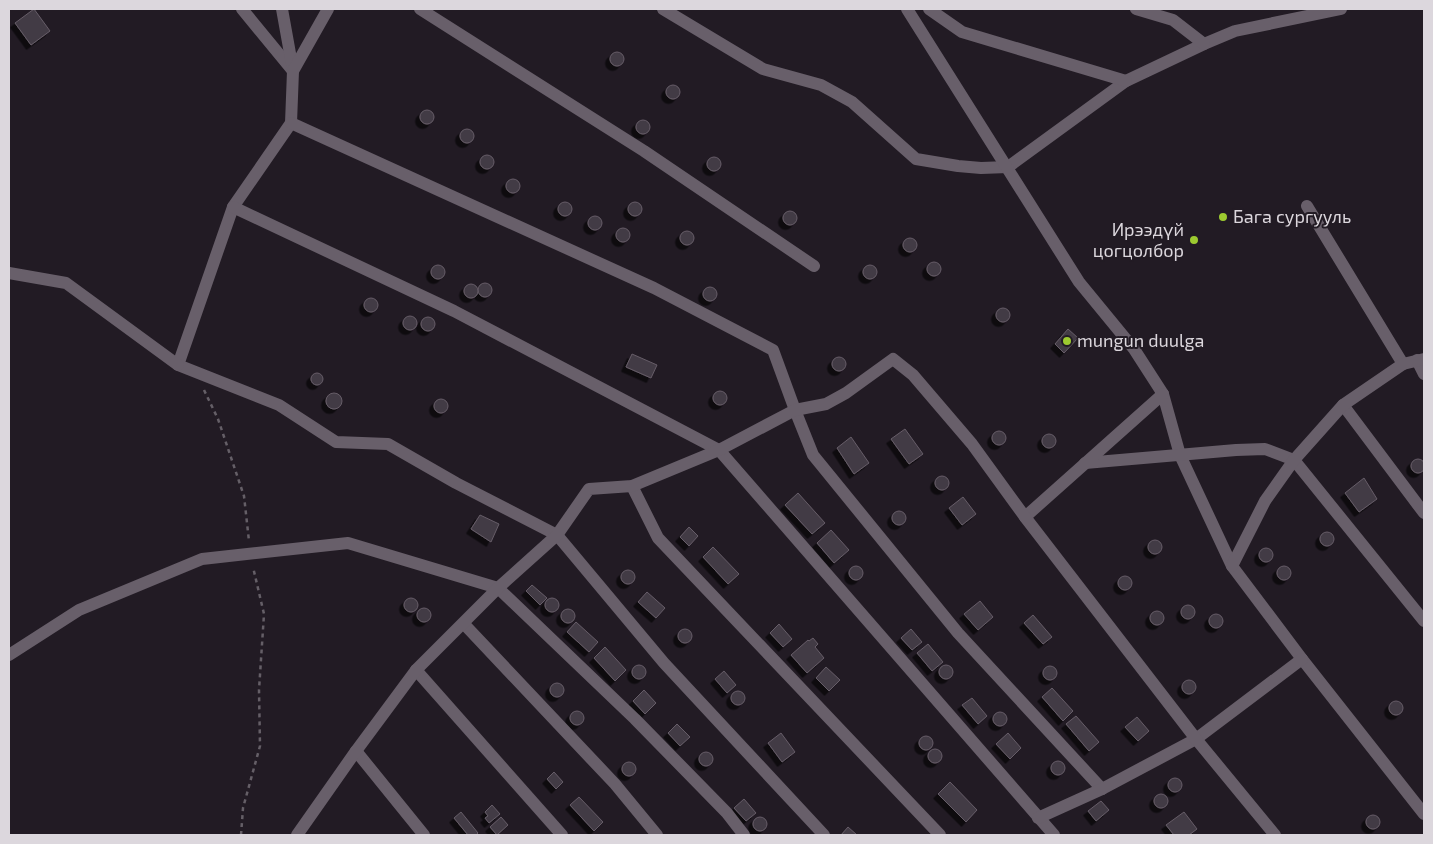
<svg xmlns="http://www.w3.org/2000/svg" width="1433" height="844" font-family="'Exo 2',sans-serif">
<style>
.building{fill:#433b45;stroke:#665d68;filter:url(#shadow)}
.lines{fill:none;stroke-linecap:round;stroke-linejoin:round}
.path{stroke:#655f67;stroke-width:2.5;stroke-dasharray:4 4;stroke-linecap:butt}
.minor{stroke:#685f6a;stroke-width:12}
.poi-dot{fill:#9dca30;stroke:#221b24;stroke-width:2}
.labels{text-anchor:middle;stroke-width:4;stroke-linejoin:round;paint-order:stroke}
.poi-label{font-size:18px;fill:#dcd7dd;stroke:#221b24;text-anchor:start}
</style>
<defs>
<filter id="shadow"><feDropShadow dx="-4.5" dy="4.5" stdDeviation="0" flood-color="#0009"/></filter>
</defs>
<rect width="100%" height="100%" fill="#221b24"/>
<!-- building -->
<g class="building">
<polygon points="34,9 50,31 31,45 15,23"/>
<circle cx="617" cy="59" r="7"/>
<circle cx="673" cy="92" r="7"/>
<circle cx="427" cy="117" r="7"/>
<circle cx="643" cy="127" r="7"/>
<circle cx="467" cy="136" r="7"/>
<circle cx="487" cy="162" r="7"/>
<circle cx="714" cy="164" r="7"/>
<circle cx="513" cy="186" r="7"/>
<circle cx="635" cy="209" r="7"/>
<circle cx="565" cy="209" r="7"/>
<circle cx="790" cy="218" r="7"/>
<circle cx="595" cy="223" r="7"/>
<circle cx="623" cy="235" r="7"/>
<circle cx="687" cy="238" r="7"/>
<circle cx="910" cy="245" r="7"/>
<circle cx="934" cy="269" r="7"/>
<circle cx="438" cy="272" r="7"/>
<circle cx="870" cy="272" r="7"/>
<circle cx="485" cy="290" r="7"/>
<circle cx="471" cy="291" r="7"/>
<circle cx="710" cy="294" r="7"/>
<circle cx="371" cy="305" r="7"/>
<circle cx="1003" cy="315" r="7"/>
<circle cx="410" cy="323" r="7"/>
<circle cx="428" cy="324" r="7"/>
<polygon points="1068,329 1078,338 1064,353 1055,344"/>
<polygon points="632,354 657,365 651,378 626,367"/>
<circle cx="839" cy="364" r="7"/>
<circle cx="317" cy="379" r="6"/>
<circle cx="720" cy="398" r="7"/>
<circle cx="334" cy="401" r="8"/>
<circle cx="441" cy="406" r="7"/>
<polygon points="905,429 923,454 909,464 891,439"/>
<circle cx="999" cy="438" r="7"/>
<circle cx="1049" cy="441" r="7"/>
<polygon points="851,437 869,463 854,474 837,448"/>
<circle cx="1418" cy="466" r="7"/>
<circle cx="942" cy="483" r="7"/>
<polygon points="1364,478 1377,499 1359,512 1345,493"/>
<polygon points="798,493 825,523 812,534 785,505"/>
<polygon points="963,497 976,514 962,525 949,508"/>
<circle cx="899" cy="518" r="7"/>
<polygon points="480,515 499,524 491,542 471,529"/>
<polygon points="689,527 698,536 689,546 680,537"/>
<polygon points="831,530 849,550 834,563 817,543"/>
<circle cx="1327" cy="539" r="7"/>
<circle cx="1155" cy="547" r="7"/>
<polygon points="713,547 739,574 728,584 703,557"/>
<circle cx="1266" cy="555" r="7"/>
<circle cx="856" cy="573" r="7"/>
<circle cx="1284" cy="573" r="7"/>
<circle cx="628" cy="577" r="7"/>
<circle cx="1125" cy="583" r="7"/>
<polygon points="532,585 547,598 540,605 526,591"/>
<polygon points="647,592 665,608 656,618 638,602"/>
<circle cx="552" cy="605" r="7"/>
<circle cx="411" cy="605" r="7"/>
<polygon points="980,601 993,617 978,630 964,614"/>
<circle cx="1188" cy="612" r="7"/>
<circle cx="424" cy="615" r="7"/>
<circle cx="568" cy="616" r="7"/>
<circle cx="1157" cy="618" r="7"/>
<circle cx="1216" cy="621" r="7"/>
<polygon points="1033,615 1052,637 1043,644 1024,623"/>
<polygon points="576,622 598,642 589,652 567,632"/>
<polygon points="779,624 792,639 783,647 770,633"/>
<circle cx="685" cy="636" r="7"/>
<polygon points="911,629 922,642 912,650 901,638"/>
<polygon points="813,638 818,644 815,647 824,658 807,673 791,655 808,640 809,641"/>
<polygon points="928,644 943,662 932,671 917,653"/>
<polygon points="605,647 626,670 615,681 594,658"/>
<circle cx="639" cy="672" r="7"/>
<circle cx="946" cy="672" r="7"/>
<circle cx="1050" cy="673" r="7"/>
<polygon points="826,667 840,680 829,691 816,678"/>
<polygon points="724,671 736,685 727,693 715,679"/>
<circle cx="1189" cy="687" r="7"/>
<circle cx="557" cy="690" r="7"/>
<polygon points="1052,688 1073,711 1063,721 1042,697"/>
<polygon points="644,690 656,703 645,714 633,701"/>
<circle cx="738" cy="698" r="7"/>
<polygon points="972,698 987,716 978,724 962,705"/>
<circle cx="1396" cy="708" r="7"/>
<circle cx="577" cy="718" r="7"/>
<circle cx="1000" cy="719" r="7"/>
<polygon points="1076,716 1099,742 1089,751 1066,724"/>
<polygon points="1137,717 1149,731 1138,741 1125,727"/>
<polygon points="677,724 690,737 680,746 668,733"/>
<polygon points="781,733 795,752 782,762 768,743"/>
<polygon points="1008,733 1021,748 1010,759 996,744"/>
<circle cx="926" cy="743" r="7"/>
<circle cx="935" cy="756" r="7"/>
<circle cx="706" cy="759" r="7"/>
<circle cx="1058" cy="768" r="7"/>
<circle cx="629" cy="769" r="7"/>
<polygon points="554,772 563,782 556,789 547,779"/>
<circle cx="1175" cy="785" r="7"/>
<polygon points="950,782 977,810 966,822 938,794"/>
<circle cx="1161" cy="801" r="7"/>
<polygon points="579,797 603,822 594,831 570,805"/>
<polygon points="744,799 756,813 746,821 734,808"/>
<polygon points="1101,801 1109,810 1096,821 1088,811"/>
<polygon points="492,805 500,814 489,823 485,818 488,816 485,812"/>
<polygon points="461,812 478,833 476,835 468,835 454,818"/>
<polygon points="1184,812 1197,829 1189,835 1174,835 1166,825"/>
<circle cx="1373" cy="822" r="7"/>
<circle cx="760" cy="824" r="7"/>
<polygon points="501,817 508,825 497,835 490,827"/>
<polygon points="848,827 857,835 841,835"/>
</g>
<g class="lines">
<!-- path -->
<g class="path">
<polyline points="204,390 218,419 244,496 249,541"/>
<polyline points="241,835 243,808 260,746 259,690 264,614 253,567"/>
</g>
<!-- minor -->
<g class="minor">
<polyline points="242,9 293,71"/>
<polyline points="282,9 293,70"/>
<polyline points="328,9 293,71 291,123 233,207 178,365 279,405 336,442 388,444 456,483 557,535 664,663 824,835"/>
<polyline points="420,9 644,151 814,266"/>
<polyline points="663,9 763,69 821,85 852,102 916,159 958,166 981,168 1008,167 1126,81 1204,44 1235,31 1341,9"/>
<polyline points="907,9 1079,282 1134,349 1163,394 1180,455 1232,566 1302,659 1424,814"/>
<polyline points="929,9 962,32 1126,81"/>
<polyline points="1136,9 1173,20 1204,44"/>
<polyline points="291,123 654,288 773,350 795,410 813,455 958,633 1102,789"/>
<polyline points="1307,206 1403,364"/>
<polyline points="233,207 454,311 719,450 1054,835"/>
<polyline points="9,273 66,283 178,365"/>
<polyline points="1417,360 1424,374"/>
<polyline points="1343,405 1424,513"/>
<polyline points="1085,463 1236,450 1265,449 1294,460 1424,621"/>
<polyline points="632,486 658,538 940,835"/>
<polyline points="1025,517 1163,394"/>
<polyline points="1232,566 1265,501 1294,460 1343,405 1403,364 1424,359"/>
<polyline points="464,624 615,784 657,835"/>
<polyline points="9,655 79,610 202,559 348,543 498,588 635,719 727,813 744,835"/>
<polyline points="416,670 562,835"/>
<polyline points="356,751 424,835"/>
<polyline points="1038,818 1102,789 1196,739 1302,659"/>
<polyline points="297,835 356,751 416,670 498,588 557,535 589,489 632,486 719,450 795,410 826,404 846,393 893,359 913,375 972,444 1025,517 1196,739 1275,835"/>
</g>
</g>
<!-- markers -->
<g class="poi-dot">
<circle cx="1223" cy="217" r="5"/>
<circle cx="1194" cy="240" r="5"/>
<circle cx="1067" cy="341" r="5"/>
</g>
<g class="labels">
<!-- poi labels -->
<g class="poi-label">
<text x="1233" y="223">Бага сургууль</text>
<text x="1184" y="236" text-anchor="end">Ирээдүй<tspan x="1184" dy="21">цогцолбор</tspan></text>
<text x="1077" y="347">mungun duulga</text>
</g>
</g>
<!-- border -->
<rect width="1433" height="844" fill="none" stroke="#dcd7dd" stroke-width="20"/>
</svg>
